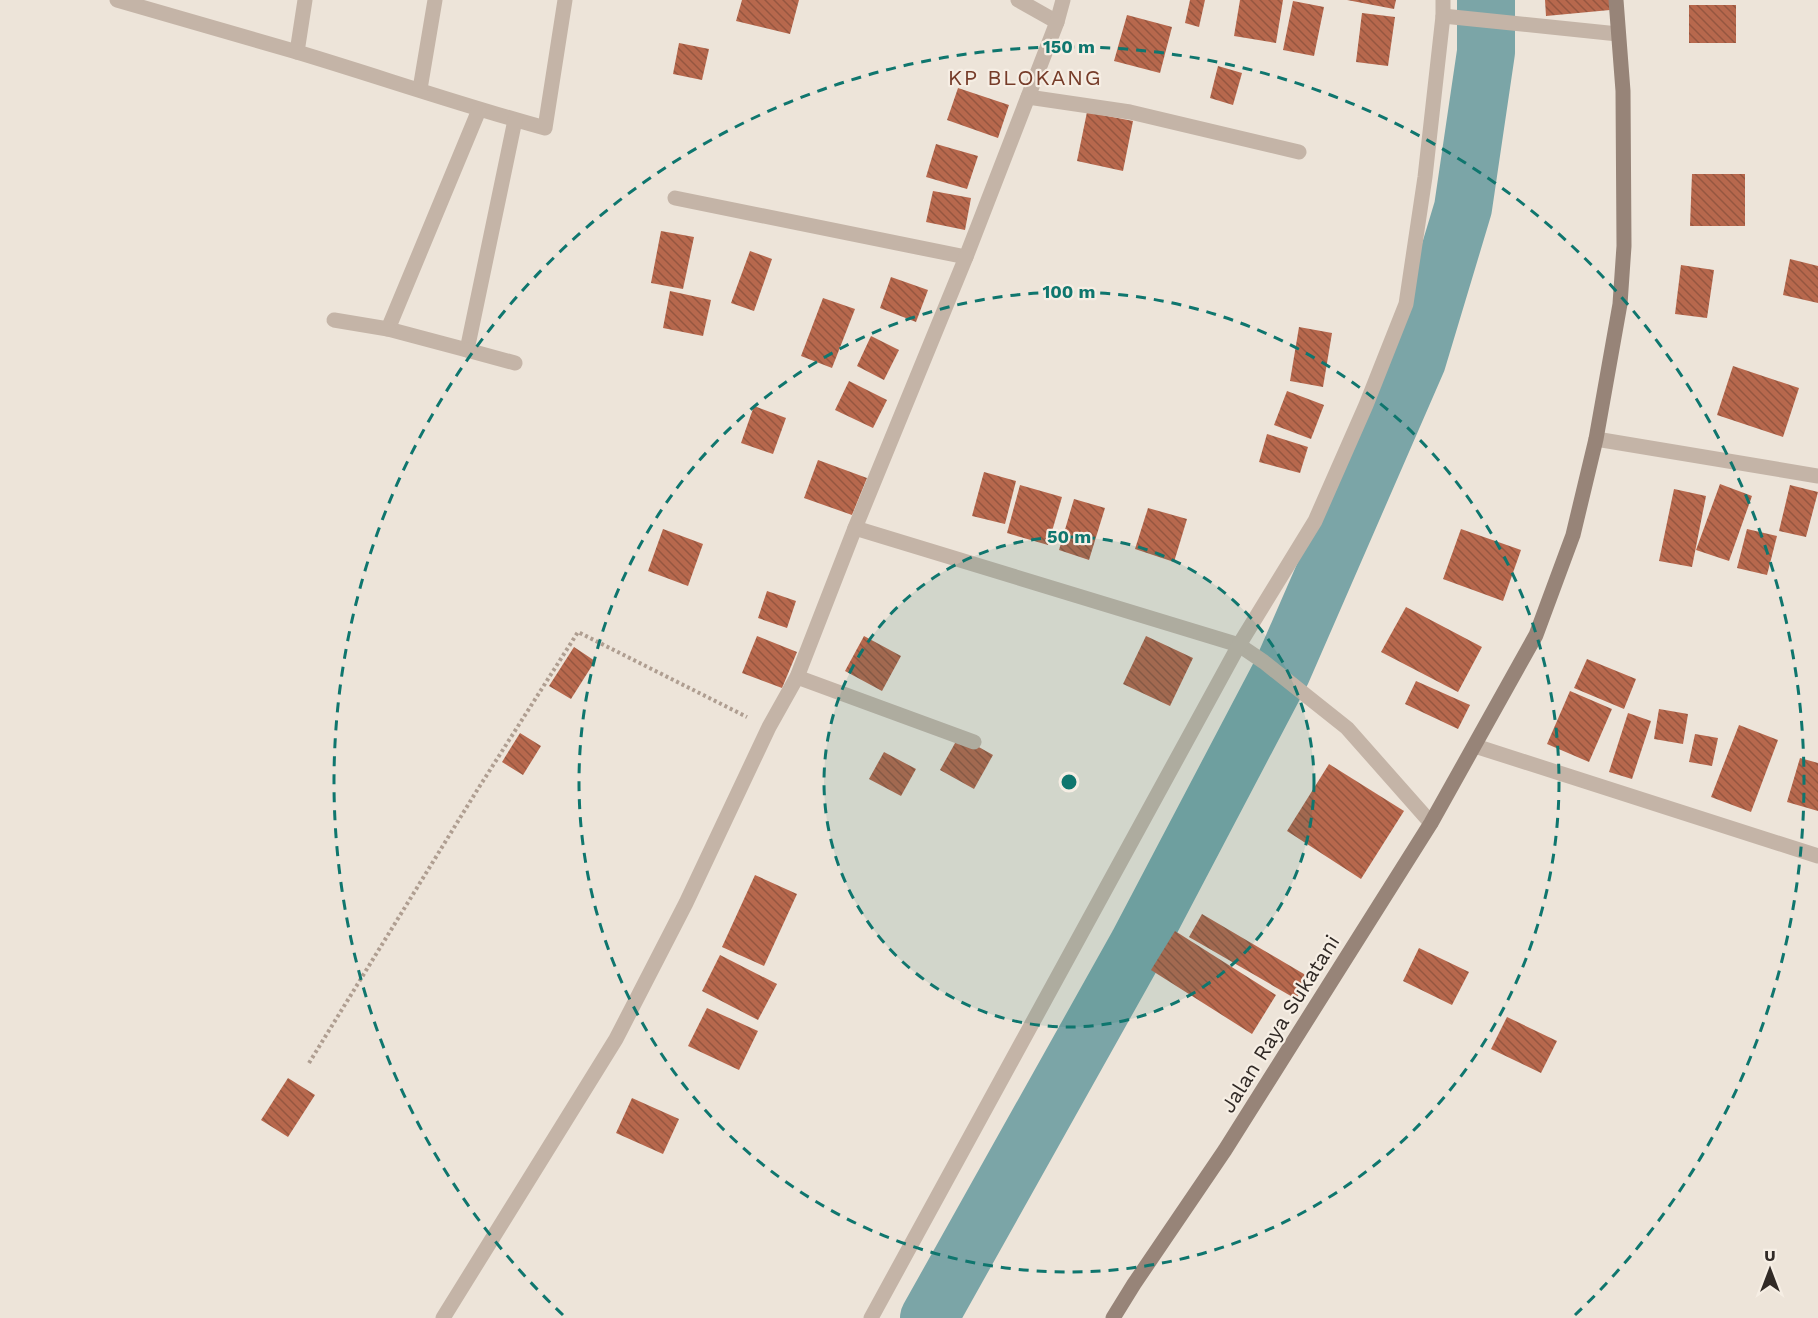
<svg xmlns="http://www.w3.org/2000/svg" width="1818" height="1318" font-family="'Work Sans',sans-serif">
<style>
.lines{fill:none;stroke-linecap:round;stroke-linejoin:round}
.river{stroke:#7ba5a7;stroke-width:58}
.building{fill:url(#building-back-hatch)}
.path{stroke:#af9e91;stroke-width:4;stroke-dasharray:3 3;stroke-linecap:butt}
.lane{stroke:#c4b4a7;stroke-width:15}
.street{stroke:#c4b4a7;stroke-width:15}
.secondary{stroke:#978478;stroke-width:15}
.ring{fill:none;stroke:#0f766e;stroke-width:3;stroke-dasharray:10 8}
.labels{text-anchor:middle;stroke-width:4.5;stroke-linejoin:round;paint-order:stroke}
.street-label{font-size:21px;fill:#312a26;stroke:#f6eee4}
.neighbourhood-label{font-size:22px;letter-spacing:1.5px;fill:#763c29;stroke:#f6eee4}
.centre{fill:#0f766e;stroke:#f6eee4;stroke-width:3}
.ring-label{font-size:18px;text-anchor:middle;font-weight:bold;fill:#0f766e;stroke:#f6eee4;stroke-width:4.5;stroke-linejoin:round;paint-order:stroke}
</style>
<defs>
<pattern id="building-back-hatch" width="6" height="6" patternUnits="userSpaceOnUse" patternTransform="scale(1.5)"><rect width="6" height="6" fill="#b7684d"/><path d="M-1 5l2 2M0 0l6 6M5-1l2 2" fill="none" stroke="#955640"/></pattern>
</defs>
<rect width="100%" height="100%" fill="#ede4d9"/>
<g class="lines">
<!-- river -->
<polyline class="river" points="929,1318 1138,945 1282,671 1417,361 1463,208 1486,52 1486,0"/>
</g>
<!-- building -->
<g class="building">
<polygon points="742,0 799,0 790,34 736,21"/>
<polygon points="1190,0 1205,0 1199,27 1185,23"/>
<polygon points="1240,0 1283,0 1276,43 1234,36"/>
<polygon points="1347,0 1396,0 1394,9"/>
<polygon points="1545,0 1609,0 1610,10 1546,16"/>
<polygon points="1293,1 1324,7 1314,56 1283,50"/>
<rect x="1689" y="5" width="47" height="38"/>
<polygon points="1362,13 1395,17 1388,66 1356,62"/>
<polygon points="1127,15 1172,27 1160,73 1114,61"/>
<polygon points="679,43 709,49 702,80 673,74"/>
<polygon points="1218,66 1242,73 1233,105 1210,98"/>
<polygon points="958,88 1009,105 998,138 947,120"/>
<polygon points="1087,112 1133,121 1123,171 1077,161"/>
<polygon points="936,144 978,156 967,189 926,177"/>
<polygon points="1692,174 1745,174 1745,226 1690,226"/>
<polygon points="933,191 971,198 965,230 926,222"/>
<polygon points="661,231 694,237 683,289 651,283"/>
<polygon points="750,251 772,259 754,311 731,303"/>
<polygon points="1790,259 1818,266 1818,303 1783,295"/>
<polygon points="1681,265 1714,270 1707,318 1675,314"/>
<polygon points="891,277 928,290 916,322 880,308"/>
<polygon points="670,291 711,300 703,336 663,328"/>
<polygon points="823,298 855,309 832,368 801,356"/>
<polygon points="1299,327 1332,333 1323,387 1290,381"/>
<polygon points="871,336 899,350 884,380 857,366"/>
<polygon points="1733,366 1799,388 1783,437 1717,415"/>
<polygon points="849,381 887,400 873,428 835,410"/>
<polygon points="1287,391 1324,405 1311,439 1274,425"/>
<polygon points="754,406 786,418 773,454 741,443"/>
<polygon points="1267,434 1308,447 1300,473 1259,462"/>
<polygon points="818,460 867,478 852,515 804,498"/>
<polygon points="984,472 1016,481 1005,524 972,516"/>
<polygon points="1720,484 1752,496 1729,561 1696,550"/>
<polygon points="1020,485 1062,497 1048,545 1007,533"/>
<polygon points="1790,485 1818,492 1806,537 1779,531"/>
<polygon points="1674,489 1706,496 1692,567 1659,561"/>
<polygon points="1074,499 1105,508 1089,560 1059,550"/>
<polygon points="1148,508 1187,519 1174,562 1135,549"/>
<polygon points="663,529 703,544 688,586 648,571"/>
<polygon points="1461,529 1521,550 1503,601 1443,579"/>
<polygon points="1747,529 1777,536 1767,575 1737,568"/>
<polygon points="767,591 796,601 787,628 758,618"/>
<polygon points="1406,607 1482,647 1458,692 1381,652"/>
<polygon points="757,636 797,652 782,688 742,673"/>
<polygon points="864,636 901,656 882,691 845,671"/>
<polygon points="1146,636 1193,658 1170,706 1123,684"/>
<polygon points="574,647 595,661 571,699 549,686"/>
<polygon points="1587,659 1636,679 1624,709 1574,688"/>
<polygon points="1416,681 1470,705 1458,729 1405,704"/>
<polygon points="1570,691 1612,709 1589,762 1547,744"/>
<polygon points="1659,709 1688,714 1683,744 1654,739"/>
<polygon points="1628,713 1651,721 1632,779 1609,772"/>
<polygon points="1739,725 1778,740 1751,812 1711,797"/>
<polygon points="520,733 541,746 523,775 502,762"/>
<polygon points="1695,734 1718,738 1712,766 1689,762"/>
<polygon points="959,736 993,755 974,789 940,770"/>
<polygon points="884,752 916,769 901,796 869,779"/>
<polygon points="1800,758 1818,763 1818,811 1787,802"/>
<polygon points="1329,764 1404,811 1361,879 1287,831"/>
<polygon points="755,875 797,894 764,966 722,947"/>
<polygon points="1202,914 1309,977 1296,999 1189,937"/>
<polygon points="1175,931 1276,995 1252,1034 1151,970"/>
<polygon points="1419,948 1469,972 1452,1005 1403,981"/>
<polygon points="720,955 777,984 758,1020 702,991"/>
<polygon points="707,1008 758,1031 739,1070 688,1046"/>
<polygon points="1507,1017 1557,1041 1541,1073 1491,1049"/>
<polygon points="288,1078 315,1095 288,1137 261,1120"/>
<polygon points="632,1098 679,1119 663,1154 616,1133"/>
</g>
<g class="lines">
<!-- path -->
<polyline class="path" points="309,1063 476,792 578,632 747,717"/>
<!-- lane -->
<polyline class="lane" points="1018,0 1057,22"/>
<!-- street -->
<g class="street">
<polyline points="117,0 297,52"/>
<path d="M 305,0 L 297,52 C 380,77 461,105 545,128 L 565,0"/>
<polyline points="1443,16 1618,34"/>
<polyline points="420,89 435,0"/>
<polyline points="1028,97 1130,112 1299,152"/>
<polyline points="479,110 388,329 467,350 515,120"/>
<polyline points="675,198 966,257"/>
<polyline points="334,320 388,329"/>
<polyline points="467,350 515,363"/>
<polyline points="1596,439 1818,476"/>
<polyline points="855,528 1239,645 1264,662 1347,728 1431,823"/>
<polyline points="797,677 974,742"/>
<polyline points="1475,746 1818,856"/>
<polyline points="443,1318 616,1039 686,903 769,727 797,677 855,528 966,257 1057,22 1063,0"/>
<polyline points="871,1318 1239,645 1315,521 1366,405 1406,304 1425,177 1443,16 1443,0"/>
</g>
<!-- secondary -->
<polyline class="secondary" points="1113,1318 1134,1284 1225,1150 1431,823 1536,635 1573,535 1596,439 1620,304 1624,246 1623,91 1616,0"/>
</g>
<!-- distance rings -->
<circle cx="1069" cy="782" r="245" fill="#0f766e" fill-opacity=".12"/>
<g class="ring">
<circle cx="1069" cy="782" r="245"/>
<circle cx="1069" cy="782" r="490"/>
<path d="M563 1315A735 735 0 1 1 1575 1315"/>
</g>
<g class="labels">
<!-- street labels -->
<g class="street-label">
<text transform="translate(1280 1024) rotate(-58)" y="7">Jalan Raya Sukatani</text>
</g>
<!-- neighbourhood labels -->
<g class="neighbourhood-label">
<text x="1025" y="85">KP BLOKANG</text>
</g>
</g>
<circle cx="1069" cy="782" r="9" class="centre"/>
<g class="ring-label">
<text x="1069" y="53">150 m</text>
<text x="1069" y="298">100 m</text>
<text x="1069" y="543">50 m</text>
</g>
<!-- north arrow -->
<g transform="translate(1770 1270)" stroke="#f6eee4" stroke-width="4.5" paint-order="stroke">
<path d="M0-4.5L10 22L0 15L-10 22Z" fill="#312a26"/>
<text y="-9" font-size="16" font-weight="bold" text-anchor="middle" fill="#312a26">U</text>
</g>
</svg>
